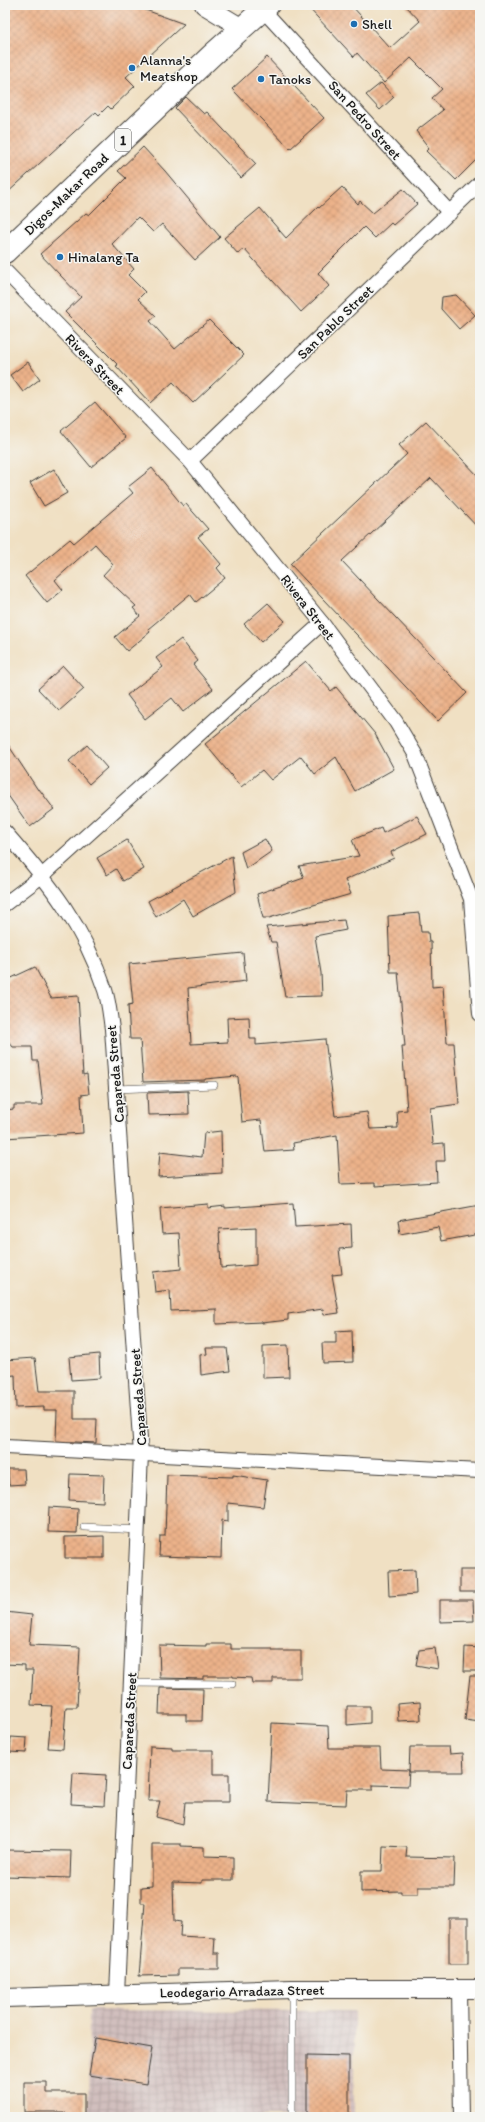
<svg xmlns="http://www.w3.org/2000/svg" width="485" height="2122" font-family="Itim,sans-serif">
<style>
.industrial{fill:url(#industrial-grid)}
.building{fill:url(#building-cross-hatch);fill-rule:evenodd}
.lines{fill:none;stroke-linecap:round;stroke-linejoin:round}
.service-casing{stroke:#3c3935;stroke-width:8}
.minor-casing{stroke:#3c3935;stroke-width:16}
.tertiary-casing{stroke:#3c3935;stroke-width:20}
.primary-casing{stroke:#3c3935;stroke-width:24}
.service{stroke:#fff;stroke-width:7}
.minor{stroke:#fff;stroke-width:14}
.tertiary{stroke:#fff;stroke-width:18}
.primary{stroke:#fff;stroke-width:22}
.poi-dot{fill:#1f6fb2;stroke:#f6f6f2;stroke-width:1.5}
.labels{text-anchor:middle;stroke-width:3;stroke-linejoin:round;paint-order:stroke}
.shield{fill:#f6f6f2;stroke:#5d5d5c;stroke-width:1}
.shield-label{font-size:13px;font-weight:bold;fill:#1c1c1c}
.poi-label{font-size:14px;fill:#1c1c1c;stroke:#f6f6f2;text-anchor:start}
.street-label{font-size:14px;fill:#1c1c1c;stroke:#f6f6f2}
</style>
<defs>
<pattern id="industrial-grid" width="8" height="8" patternUnits="userSpaceOnUse"><rect width="8" height="8" fill="#d1bfbe"/><path d="M0 4h8M4 0v8" fill="none" stroke="#b3a4a3"/></pattern>
<pattern id="building-cross-hatch" width="8" height="8" patternUnits="userSpaceOnUse"><rect width="8" height="8" fill="#ecb28a"/><path d="M0 0l8 8M0 8l8-8" fill="none" stroke="#ca9876"/></pattern>
</defs>
<rect width="100%" height="100%" fill="#f6f6f2"/>
<filter id="ink" filterUnits="userSpaceOnUse"><feTurbulence type="fractalNoise" baseFrequency=".025" numOctaves="2"/><feDisplacementMap in="SourceGraphic" scale="8" xChannelSelector="R" yChannelSelector="G"/><feConvolveMatrix kernelMatrix="1 2 1 2 8 2 1 2 1" color-interpolation-filters="sRGB"/></filter>
<filter id="wash" filterUnits="userSpaceOnUse"><feTurbulence type="fractalNoise" baseFrequency=".012" numOctaves="4" result="noise"/><feDisplacementMap in="SourceGraphic" scale="16" xChannelSelector="R" yChannelSelector="G"/><feGaussianBlur stdDeviation="0.9" result="paint"/><feColorMatrix in="noise" values="0 0 0 0 0 0 0 0 0 0 0 0 0 0 0 0 0 1.4 0 .05"/><feComposite in="paint" operator="in"/></filter>
<g filter="url(#wash)">
<rect width="100%" height="100%" fill="#f0e0c3"/>
<!-- industrial -->
<polygon class="industrial" points="89,2010 354,2011 354,2117 88,2117"/>
<g id="blocks">
<!-- building -->
<g class="building">
<polygon points="9,5 132,5 184,24 126,77 135,86 111,109 108,106 99,115 96,112 5,195 5,10"/>
<polygon points="306,5 351,5 390,48 420,21 405,5 480,5 480,156 456,180 426,151 429,148 416,131 443,110 432,98 442,89 411,58 384,83 357,53 354,57"/>
<polygon points="267,57 324,118 290,149 232,89"/>
<polygon points="381,83 394,97 380,110 366,95"/>
<polygon points="186,97 204,114 207,112 256,164 241,178 175,108"/>
<polygon points="143,147 165,171 220,237 195,260 162,224 153,232 138,217 112,244 134,269 128,275 145,292 138,299 156,316 150,321 175,349 209,320 244,355 193,403 173,382 150,403 116,366 118,365 65,312 81,297 40,254 86,213 89,215 126,178 118,171"/>
<polygon points="342,187 358,204 360,201 373,213 403,189 417,204 393,225 391,223 375,238 364,227 318,273 329,286 301,312 244,249 238,254 224,238 260,208 286,238 318,207 319,208"/>
<polygon points="456,295 475,315 459,329 441,309 442,297"/>
<polygon points="28,362 40,379 23,392 10,375"/>
<polygon points="95,402 126,438 91,467 61,431"/>
<polygon points="426,421 480,478 480,530 431,478 342,561 467,693 438,721 290,564 407,454 399,445"/>
<polygon points="152,468 183,506 186,504 208,529 198,537 221,564 217,568 225,578 196,602 190,594 148,629 150,632 127,651 115,637 140,616 133,608 136,606 103,575 113,564 95,544 55,580 63,590 47,603 25,576 70,539 74,543 133,493 128,487"/>
<polygon points="54,469 67,493 44,506 30,483"/>
<polygon points="268,603 285,621 261,642 244,624"/>
<polygon points="181,639 198,661 193,665 213,689 183,712 172,698 145,719 127,695 163,667 156,658"/>
<polygon points="306,661 331,691 336,687 375,734 394,769 355,791 336,757 315,774 301,756 271,780 262,770 241,787 205,744"/>
<polygon points="63,666 84,689 59,711 38,689"/>
<polygon points="5,740 38,790 39,789 54,809 30,827 5,791"/>
<polygon points="87,745 107,768 89,784 69,761"/>
<polygon points="417,816 427,834 391,852 394,858 345,880 351,894 269,918 263,918 257,894 304,878 299,866 359,856 352,840 381,828 383,833"/>
<polygon points="265,839 272,851 246,869 241,852"/>
<polygon points="127,840 144,869 123,881 116,869 107,875 97,858"/>
<polygon points="232,856 236,892 193,916 183,899 156,917 148,901"/>
<polygon points="419,913 421,932 428,932 429,942 431,942 432,987 443,986 447,1043 454,1043 459,1104 430,1108 433,1144 444,1143 445,1161 436,1161 437,1182 375,1186 375,1183 340,1184 337,1135 293,1143 294,1150 265,1152 261,1120 242,1122 238,1077 237,1076 205,1079 205,1080 143,1082 140,1039 130,1039 128,1005 133,1004 129,964 243,953 246,981 188,988 191,1044 228,1042 227,1018 249,1017 250,1039 256,1039 256,1045 325,1039 335,1116 367,1112 370,1129 398,1128 397,1111 407,1110 402,1046 405,1046 398,972 390,972 388,916"/>
<polygon points="344,920 346,930 315,936 321,973 322,996 285,997 276,942 271,942 266,927"/>
<polygon points="35,967 51,998 78,996 83,1075 87,1074 89,1094 81,1095 83,1133 5,1138 5,1110 14,1109 14,1105 43,1105 38,1061 33,1061 32,1047 13,1047 9,1042 5,1043 5,981"/>
<polygon points="188,1091 189,1114 148,1115 147,1093"/>
<polygon points="221,1131 222,1173 158,1177 160,1152 202,1157 204,1133"/>
<path d="M 293,1203 L 295,1227 L 351,1224 L 352,1248 L 339,1249 L 342,1274 L 332,1275 L 339,1313 L 324,1315 L 323,1309 L 288,1314 L 288,1320 L 262,1323 L 262,1322 L 216,1324 L 216,1309 L 171,1311 L 170,1290 L 155,1292 L 153,1272 L 181,1269 L 179,1233 L 162,1234 L 160,1208 L 208,1204 L 208,1208 L 225,1206 L 225,1208 ZM 256,1227 L 256,1265 L 221,1268 L 219,1229 Z"/>
<polygon points="480,1205 480,1234 441,1241 438,1227 400,1234 398,1220"/>
<polygon points="352,1330 353,1362 323,1363 322,1343 336,1343 336,1331"/>
<polygon points="288,1345 289,1377 263,1378 263,1346"/>
<polygon points="206,1348 227,1348 230,1371 201,1375 200,1355 207,1354"/>
<polygon points="99,1354 100,1378 71,1380 69,1357"/>
<polygon points="35,1358 39,1391 74,1391 74,1419 97,1419 96,1443 56,1441 57,1410 44,1410 44,1407 16,1408 15,1375 5,1376 5,1360"/>
<polygon points="8,1469 24,1469 25,1484 9,1485"/>
<polygon points="70,1474 104,1475 103,1502 69,1500"/>
<polygon points="167,1475 233,1477 233,1475 267,1480 263,1507 228,1503 228,1521 222,1520 221,1558 159,1556 160,1536 165,1536"/>
<polygon points="49,1507 78,1509 77,1533 48,1532"/>
<polygon points="104,1536 104,1558 65,1558 65,1537"/>
<polygon points="415,1570 416,1594 389,1596 388,1571"/>
<rect x="460" y="1570" width="20" height="22"/>
<polygon points="440,1600 473,1600 474,1621 440,1622"/>
<polygon points="5,1612 32,1615 29,1645 80,1647 77,1707 66,1707 63,1749 48,1748 52,1706 31,1705 33,1670 25,1670 25,1665 5,1664"/>
<polygon points="206,1644 231,1644 231,1649 273,1649 273,1651 301,1651 301,1678 273,1678 273,1683 252,1683 251,1678 233,1677 233,1676 203,1676 203,1679 160,1678 159,1645 206,1646"/>
<polygon points="465,1647 480,1648 480,1671 464,1671"/>
<polygon points="435,1648 438,1669 416,1665 419,1650"/>
<polygon points="470,1676 480,1676 480,1722 465,1720"/>
<polygon points="160,1688 203,1689 202,1721 186,1721 186,1714 159,1714"/>
<polygon points="420,1702 421,1720 398,1721 397,1704"/>
<polygon points="347,1706 370,1706 370,1723 347,1725"/>
<polygon points="272,1723 328,1726 329,1748 380,1748 381,1769 409,1770 408,1786 373,1785 373,1790 347,1790 346,1805 268,1802"/>
<polygon points="11,1737 27,1738 26,1753 10,1752"/>
<polygon points="150,1746 172,1747 172,1750 213,1750 213,1774 229,1774 229,1802 185,1802 183,1824 156,1817 160,1801 148,1801"/>
<polygon points="410,1747 449,1747 450,1754 463,1753 464,1772 409,1772"/>
<polygon points="73,1773 106,1775 104,1806 71,1804"/>
<polygon points="152,1844 181,1844 181,1846 204,1847 204,1856 233,1857 233,1880 202,1880 202,1883 173,1882 174,1921 181,1922 180,1936 215,1938 214,1953 219,1953 219,1969 178,1969 178,1975 139,1976 145,1903 141,1903 141,1887 152,1886"/>
<polygon points="383,1846 407,1847 406,1857 455,1858 454,1887 418,1887 418,1894 401,1894 401,1891 361,1892 361,1871 382,1871"/>
<polygon points="5,1850 71,1851 70,1878 5,1876"/>
<rect x="449" y="1918" width="19" height="46"/>
<polygon points="95,2038 152,2048 146,2084 89,2075"/>
<polygon points="307,2055 349,2056 349,2116 307,2116"/>
<polygon points="24,2082 47,2082 47,2093 84,2093 84,2117 65,2117 65,2112 24,2112"/>
</g>
</g>
</g>
<g filter="url(#ink)">
<use href="#blocks" fill-opacity="0" stroke="#3c3935" stroke-width="1"/>
<g class="lines">
<!-- service casing -->
<g class="service-casing">
<g id="service">
<polyline points="116,1089 214,1085"/>
<polyline points="84,1527 138,1530"/>
<polyline points="131,1683 232,1684"/>
<polyline points="292,1989 292,2117"/>
</g>
</g>
<!-- minor casing -->
<g class="minor-casing">
<g id="minor">
<polyline points="263,10 450,213"/>
<polyline points="5,271 190,461 322,623 396,722 415,754 471,899 480,1014"/>
<polyline points="190,461 480,183"/>
<path d="M 5,832 C 48,881 84,926 105,990 C 109,1002 110,1016 112,1029 L 141,1454 L 117,1994"/>
<polyline points="5,904 43,875 322,623"/>
<polyline points="5,1447 480,1471"/>
<polyline points="459,1989 461,2117"/>
</g>
</g>
<!-- tertiary casing -->
<g class="tertiary-casing">
<g id="tertiary">
<polyline points="204,5 242,28"/>
<polyline points="5,1998 292,1989 480,1989"/>
</g>
</g>
<!-- primary casing -->
<g class="primary-casing">
<polyline id="primary" points="5,252 212,55 268,5"/>
</g>
<!-- service -->
<use href="#service" class="service"/>
<!-- minor -->
<use href="#minor" class="minor"/>
<!-- tertiary -->
<use href="#tertiary" class="tertiary"/>
<!-- primary -->
<use href="#primary" class="primary"/>
</g>
</g>
<!-- markers -->
<g class="poi-dot">
<circle cx="354" cy="24" r="4"/>
<circle cx="132" cy="68" r="4"/>
<circle cx="261" cy="79" r="4"/>
<circle cx="60" cy="257" r="4"/>
</g>
<g class="labels">
<!-- shield labels -->
<rect class="shield" x="115" y="129" width="16" height="22" rx="3"/>
<g class="shield-label">
<text x="123" y="145">1</text>
</g>
<!-- poi labels -->
<g class="poi-label">
<text x="362" y="29">Shell</text>
<text x="140" y="65">Alanna's<tspan x="140" dy="16">Meatshop</tspan></text>
<text x="269" y="84">Tanoks</text>
<text x="68" y="262">Hinalang Ta</text>
</g>
<!-- street labels -->
<g class="street-label">
<text transform="translate(365 120) rotate(48)" y="5">San Pedro Street</text>
<text transform="translate(66 194) rotate(-44)" y="5">Digos-Makar Road</text>
<text transform="translate(335 322) rotate(-44)" y="5">San Pablo Street</text>
<text transform="translate(95 364) rotate(46)" y="5">Rivera Street</text>
<text transform="translate(308 607) rotate(52)" y="5">Rivera Street</text>
<text transform="translate(115 1074) rotate(-95)" y="5">Capareda Street</text>
<text transform="translate(138 1397) rotate(-94)" y="5">Capareda Street</text>
<text transform="translate(129 1721) rotate(-87)" y="5">Capareda Street</text>
<text transform="translate(242 1991) rotate(-1)" y="5">Leodegario Arradaza Street</text>
</g>
</g>
<!-- margin -->
<rect width="485" height="2122" fill="none" stroke="#f6f6f2" stroke-width="20"/>
</svg>
